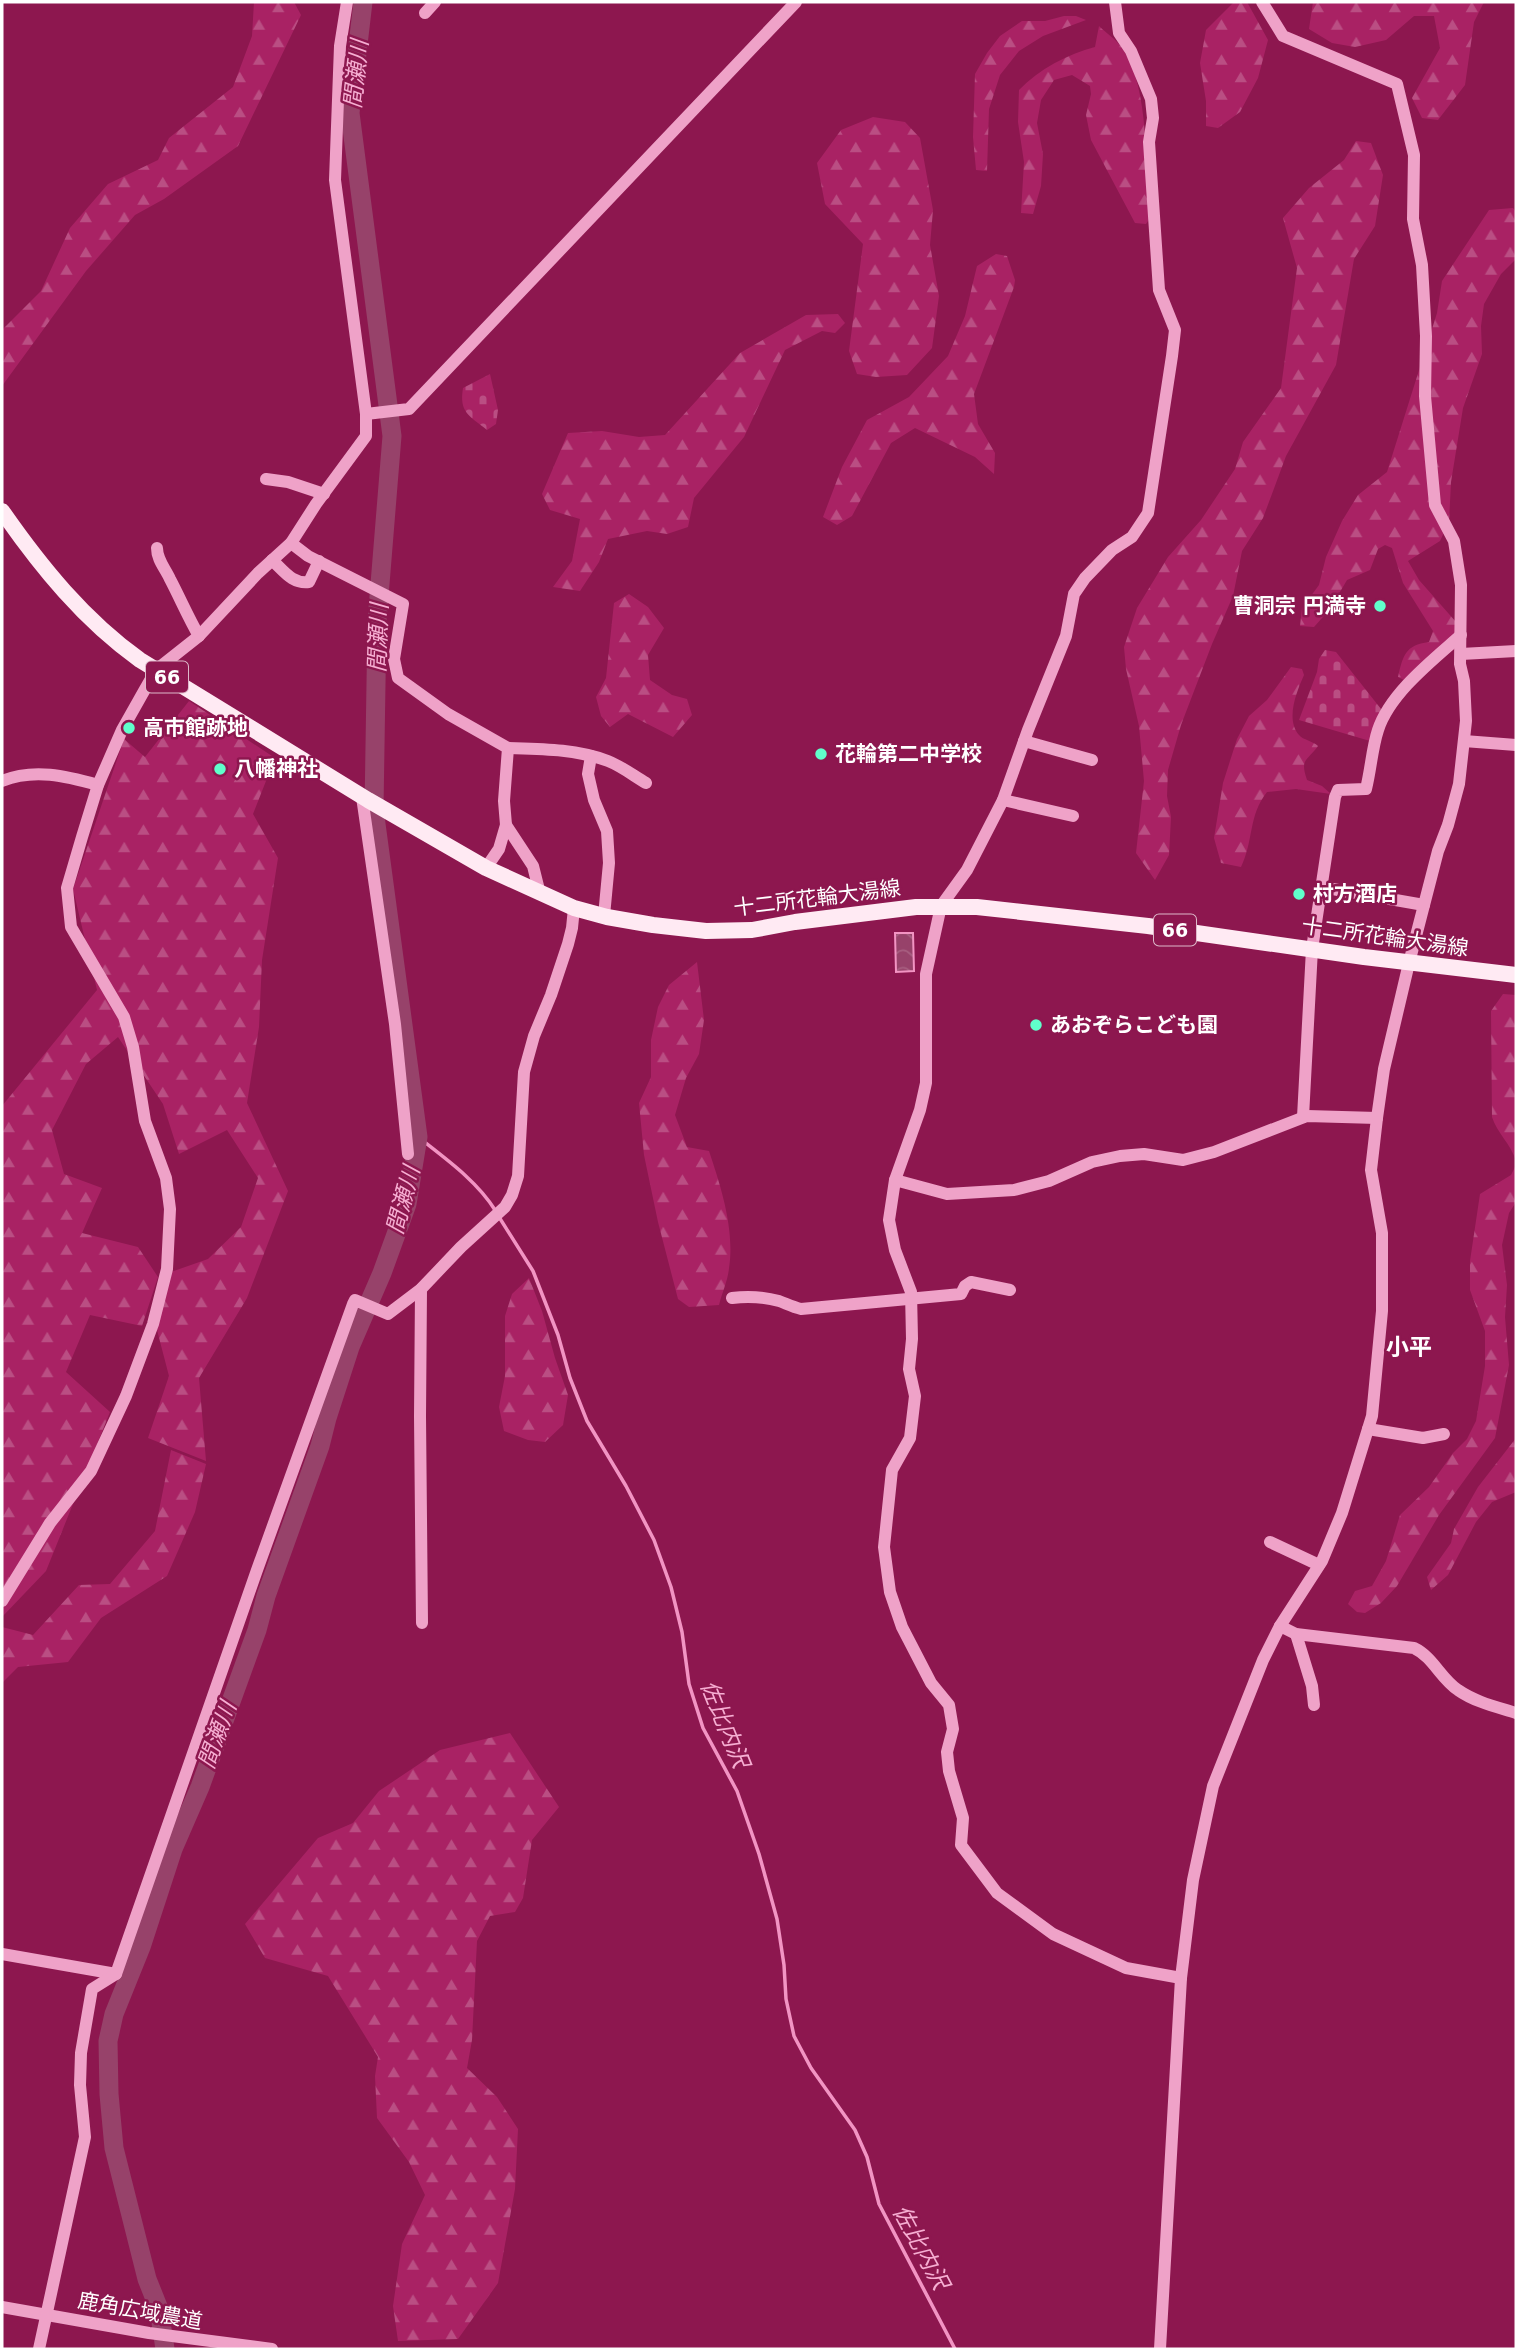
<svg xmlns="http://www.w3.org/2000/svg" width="1518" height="2351" font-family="'DejaVu Sans','Noto Sans JP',sans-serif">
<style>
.forest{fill:url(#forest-firs)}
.cemetery{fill:url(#cemetery-stones)}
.water{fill:url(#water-waves);stroke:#f294c3;stroke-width:2}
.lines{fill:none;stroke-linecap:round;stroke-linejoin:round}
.stream{stroke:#f294c3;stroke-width:3.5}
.river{stroke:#97426a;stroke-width:19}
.minor{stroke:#efa2c8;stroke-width:12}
.major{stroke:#ffeaf3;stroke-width:16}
.poi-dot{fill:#60ffcb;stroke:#8d174f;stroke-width:2.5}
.labels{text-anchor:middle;stroke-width:5;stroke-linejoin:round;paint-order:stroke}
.shield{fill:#8d174f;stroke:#ddb9ca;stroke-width:2}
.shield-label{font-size:19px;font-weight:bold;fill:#fff}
.poi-label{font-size:21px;font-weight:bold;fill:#fff;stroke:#8d174f;text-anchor:start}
.street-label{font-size:21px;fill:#fff;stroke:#8d174f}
.water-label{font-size:23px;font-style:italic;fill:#f6aed2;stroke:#8d174f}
.neighbourhood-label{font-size:23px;font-weight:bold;fill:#fff;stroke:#8d174f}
</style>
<defs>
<pattern id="forest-firs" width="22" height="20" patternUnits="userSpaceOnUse" patternTransform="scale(1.75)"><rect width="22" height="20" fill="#a92264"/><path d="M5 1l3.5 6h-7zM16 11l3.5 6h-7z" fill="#ba4e83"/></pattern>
<pattern id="cemetery-stones" width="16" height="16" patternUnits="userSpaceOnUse" patternTransform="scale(1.75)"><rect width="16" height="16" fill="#a92264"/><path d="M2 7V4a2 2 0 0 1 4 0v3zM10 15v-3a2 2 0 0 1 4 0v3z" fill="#ba4e83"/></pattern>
<pattern id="water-waves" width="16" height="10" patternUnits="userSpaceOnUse" patternTransform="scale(1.75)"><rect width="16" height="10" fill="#97426a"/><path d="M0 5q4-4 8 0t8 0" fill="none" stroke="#a75e80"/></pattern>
</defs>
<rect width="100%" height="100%" fill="#8d174f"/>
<!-- forest -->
<g class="forest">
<polygon points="254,2 294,2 301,15 238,146 164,199 135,215 86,271 2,386 2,330 41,291 70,228 108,184 158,160 169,138 233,87 252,36"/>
<polygon points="1234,2 1247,2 1268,40 1258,78 1240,112 1218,128 1206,126 1206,101 1200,63 1206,30"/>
<polygon points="1313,2 1484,2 1474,22 1465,85 1438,120 1422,118 1412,98 1440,48 1434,16 1414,16 1386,40 1355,47 1332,43 1309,29"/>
<polygon points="1064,16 1076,16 1086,20 1043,36 1019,51 1000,75 989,109 987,171 976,170 973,137 975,74 987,53 1000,36 1022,21 1045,21"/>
<path d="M 1099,26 C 1106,33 1117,40 1122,48 C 1151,89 1144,169 1150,218 L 1146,224 L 1135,223 L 1091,140 L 1086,115 L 1091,94 L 1090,86 L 1072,75 L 1054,80 L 1041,100 L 1037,123 L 1043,154 L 1041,186 L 1033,214 L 1021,213 L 1024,162 L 1018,122 L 1019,90 C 1039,69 1068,54 1095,47 Z"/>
<polygon points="873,117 905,122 920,138 933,210 930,245 939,296 932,348 907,375 876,377 857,374 849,351 863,244 825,204 817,163 841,130"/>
<polygon points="1356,141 1371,143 1383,175 1375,226 1354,259 1336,365 1286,456 1263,518 1242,551 1233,596 1212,644 1181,725 1168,770 1167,796 1171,817 1169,855 1155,880 1136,853 1144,781 1139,726 1126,669 1124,647 1137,608 1168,557 1201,520 1235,469 1243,442 1281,388 1297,268 1283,218 1309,188 1344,160"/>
<path d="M 1513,208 L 1516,212 L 1516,259 L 1501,274 L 1484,304 L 1481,326 L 1482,354 L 1463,408 L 1451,482 L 1449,522 L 1440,541 L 1408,561 L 1419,580 L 1456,622 L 1456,634 L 1404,680 L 1398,677 C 1403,656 1405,645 1429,642 L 1433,631 L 1403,583 L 1392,548 L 1385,545 L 1378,549 L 1370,570 L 1347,580 L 1330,609 L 1314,627 L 1300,626 L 1302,608 L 1319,585 L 1326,557 L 1342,521 L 1358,495 L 1387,472 L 1437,313 L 1442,281 L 1489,210 Z"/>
<polygon points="996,254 1007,256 1015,280 1014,287 974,394 978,424 995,453 994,474 975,457 915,428 891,443 852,516 837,525 823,517 842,467 867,420 909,397 948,356 965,316 977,266"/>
<polygon points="838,314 845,323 835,333 822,331 785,350 744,437 694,498 688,527 667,534 647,531 608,539 599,562 580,591 553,587 572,561 580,519 550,510 542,494 568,433 602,431 639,437 665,435 740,353 806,315"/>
<polygon points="629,594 648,607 664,628 648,655 650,680 672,695 687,699 692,715 673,737 628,714 610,727 601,716 596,697 606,678 614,603"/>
<path d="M 1291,667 L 1302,669 L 1304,675 C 1297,691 1285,719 1299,735 C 1303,740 1313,741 1318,746 C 1306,762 1300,759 1307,780 L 1322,786 L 1331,794 L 1296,789 L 1267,792 C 1248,816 1254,840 1241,867 L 1221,863 L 1214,838 L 1223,783 L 1237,739 L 1249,716 L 1267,700 Z"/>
<polygon points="189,701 275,758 253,814 278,858 262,960 259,1027 247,1103 288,1191 247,1298 199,1378 206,1461 148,1438 169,1376 157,1330 171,1272 208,1259 241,1227 258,1178 227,1130 179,1154 163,1104 118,1037 86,1064 52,1130 64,1174 102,1188 82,1233 138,1247 158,1277 142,1326 90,1315 66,1372 110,1412 46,1571 2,1617 2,1106 97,990 73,889 124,739 145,757"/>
<path d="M 697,962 L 704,1020 L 699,1054 L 686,1078 L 675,1115 L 687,1147 L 709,1151 C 721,1187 735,1230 729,1268 C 728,1280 722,1293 719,1305 L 689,1307 L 678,1299 L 658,1222 L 644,1155 L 639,1103 L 651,1077 L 651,1040 L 658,1007 L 669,985 Z"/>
<path d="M 1503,994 L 1516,995 L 1516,1161 C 1511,1144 1497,1133 1492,1117 L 1491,1011 Z"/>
<polygon points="1516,1165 1516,1202 1509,1213 1502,1245 1507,1285 1505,1317 1509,1365 1495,1438 1439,1515 1397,1586 1381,1603 1365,1613 1357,1612 1348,1604 1355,1591 1372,1586 1386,1561 1400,1515 1429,1487 1453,1453 1467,1439 1476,1421 1485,1366 1485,1331 1470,1290 1470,1261 1480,1194 1511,1175"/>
<polygon points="529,1278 542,1311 555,1358 568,1395 563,1425 545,1442 528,1440 504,1431 499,1407 505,1376 505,1316 512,1294"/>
<polygon points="1516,1438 1516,1492 1492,1502 1476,1522 1448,1575 1431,1590 1427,1577 1451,1543 1454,1529 1478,1487"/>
<polygon points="171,1450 206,1464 195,1512 167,1576 101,1618 68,1662 18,1667 2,1683 2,1627 33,1635 79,1585 110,1584 155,1531"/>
<polygon points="510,1733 559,1807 532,1840 523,1898 515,1912 490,1916 477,1941 472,2040 467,2068 497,2097 518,2129 515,2189 498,2283 458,2339 398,2341 393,2306 402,2244 425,2195 409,2162 377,2118 375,2076 378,2057 328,1976 265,1958 245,1924 318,1838 353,1823 379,1791 440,1750"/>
</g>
<!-- cemetery -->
<g class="cemetery">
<path d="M 490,374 L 498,410 L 496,424 L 487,430 C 469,415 459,413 463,388 Z"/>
<polygon points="1325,650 1336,652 1381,709 1370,741 1299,720 1317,672 1319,659"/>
</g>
<!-- water -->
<polygon class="water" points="895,933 913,933 914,971 896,972"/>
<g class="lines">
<!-- stream -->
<g class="stream">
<path d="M 418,1137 C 446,1159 477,1181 495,1210"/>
<polyline points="499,1217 533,1271 558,1335 570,1378 587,1421 626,1486 654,1540 671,1587 682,1632 689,1684 703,1728 737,1791 759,1854 777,1919 784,1965 786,1999 794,2036 811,2068 855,2130 867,2157 879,2204 955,2349"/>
</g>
<!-- river -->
<polyline class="river" points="165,2349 159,2309 147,2279 114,2148 109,2094 108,2041 114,2014 141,1947 173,1849 200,1787 257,1630 266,1596 320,1446 327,1418 350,1347 382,1273 407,1204 418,1137 374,809 377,621 392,436 350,113 363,2"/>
<!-- minor -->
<g class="minor">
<polyline points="1115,2 1119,33 1131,51 1151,99 1153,118 1149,142 1159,290 1175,330 1172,356 1148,513 1132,537 1112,550 1085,578 1074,594 1066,636 1028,730 1003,800 967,870 941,906 926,974 926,1083 920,1110 895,1180 889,1220 895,1250 911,1292 912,1339 909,1369 915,1396 910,1438 892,1470 884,1547 890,1592 902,1627 931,1683 949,1705 953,1729 947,1752 949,1771 963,1818 961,1845 997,1893 1053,1934 1126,1968 1181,1978"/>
<polyline points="425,13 435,2"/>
<polyline points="366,414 409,409 796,2"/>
<polyline points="266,479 288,482 324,494"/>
<polyline points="291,543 308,556 403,604 394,659 398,678 448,714 508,748 504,801 506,825 533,866 540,894"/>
<path d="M 157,548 C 157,560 165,568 170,579 C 180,598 188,617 199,636"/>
<path d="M 272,560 C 284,571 292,584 309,582 L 319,561"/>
<polyline points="1461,654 1516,651"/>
<polyline points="1024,741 1092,760"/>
<polyline points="1464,741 1516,745"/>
<path d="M 508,748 C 542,749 576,749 608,761 C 621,766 634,776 646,783"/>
<polyline points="591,756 588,774 594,800 607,831 609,863 604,916"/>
<path d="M 2,781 C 34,768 66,776 98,785"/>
<polyline points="362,797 395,1024 408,1154"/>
<polyline points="1003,800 1073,816"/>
<polyline points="486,868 499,849 506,825"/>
<polyline points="1321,887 1424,905"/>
<path d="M 1303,1117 L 1312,949 L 1335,797 L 1338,790 L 1366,789 C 1371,769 1372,748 1378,730 C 1390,693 1433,660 1461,635"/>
<polyline points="895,1180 947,1194 1014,1190 1049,1181 1092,1162 1120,1156 1144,1154 1183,1160 1214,1152 1307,1116 1377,1118"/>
<polyline points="421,1289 420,1416 422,1623"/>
<path d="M 732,1298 C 747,1296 764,1297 779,1301 C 787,1304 793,1307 801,1309 L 961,1294 L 965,1286 L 971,1282 L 1010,1290"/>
<polyline points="1368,1429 1423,1438 1444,1434"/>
<polyline points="1270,1542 1319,1565"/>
<polyline points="2,1601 50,1523 91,1471 126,1396 153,1324 167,1269 170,1209 166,1178 145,1121 133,1047 124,1017 71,927 67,888 82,837 98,785 122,730 144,691 156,670 199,636 258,573 291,543 316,504 366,436 366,414 335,180 340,46 347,2"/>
<path d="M 1280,1626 L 1296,1634 L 1414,1648 C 1433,1657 1441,1679 1458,1690 C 1475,1702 1497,1707 1516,1713"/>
<polyline points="1296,1634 1312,1686 1314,1705"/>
<polyline points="2,1954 116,1974"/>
<polyline points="2,2307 149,2333 272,2349"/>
<polyline points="39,2349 85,2137 80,2085 81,2053 92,1989 116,1974 257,1570 353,1304 355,1300 388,1314 421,1289 461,1247 505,1207 512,1195 518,1176 524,1072 534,1036 551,995 568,944 572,928 574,908"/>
<polyline points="1160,2349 1181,1978 1193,1880 1213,1786 1263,1660 1280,1626 1322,1561 1342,1513 1372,1416 1382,1311 1382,1233 1371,1170 1377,1118 1384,1069 1409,963 1438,851 1448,825 1459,784 1466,721 1464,681 1460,664 1461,585 1454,541 1435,505 1425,396 1426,336 1422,265 1413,219 1414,155 1397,84 1283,36 1262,2"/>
</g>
<!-- major -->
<path class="major" d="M 2,511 C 41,567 84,620 140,660 L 368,800 L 486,868 L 574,908 L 607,917 L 653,925 L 706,931 L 752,930 L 795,922 L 916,907 L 977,907 L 1148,926 L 1364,957 L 1516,975"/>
</g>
<!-- markers -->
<g class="poi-dot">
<circle cx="1380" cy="606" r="7"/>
<circle cx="129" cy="728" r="7"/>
<circle cx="821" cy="754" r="7"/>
<circle cx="220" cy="769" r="7"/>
<circle cx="1299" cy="894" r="7"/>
<circle cx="1036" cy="1025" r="7"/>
</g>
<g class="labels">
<!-- shield labels -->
<g class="shield">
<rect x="146" y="661.5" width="42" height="31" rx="5"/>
<rect x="1154" y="914.5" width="42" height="31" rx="5"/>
</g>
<g class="shield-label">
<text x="167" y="684">66</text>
<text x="1175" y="937">66</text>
</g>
<!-- poi labels -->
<g class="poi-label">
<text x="1366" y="613" text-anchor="end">曹洞宗 円満寺</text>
<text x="143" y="735">高市館跡地</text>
<text x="835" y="761">花輪第二中学校</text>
<text x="234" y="776">八幡神社</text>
<text x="1313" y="901">村方酒店</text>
<text x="1050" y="1032">あおぞらこども園</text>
</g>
<!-- street labels -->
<g class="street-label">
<text transform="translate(817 898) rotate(-7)" y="7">十二所花輪大湯線</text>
<text transform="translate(1385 937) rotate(8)" y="7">十二所花輪大湯線</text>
<text transform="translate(140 2311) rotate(10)" y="7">鹿角広域農道</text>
</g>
<!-- water labels -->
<g class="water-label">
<text transform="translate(356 74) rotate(-84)" y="8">間瀬川</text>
<text transform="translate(378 638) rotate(-88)" y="8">間瀬川</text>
<text transform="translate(403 1200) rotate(-75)" y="8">間瀬川</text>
<text transform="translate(725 1724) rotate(68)" y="8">佐比内沢</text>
<text transform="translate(217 1735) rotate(-70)" y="8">間瀬川</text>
<text transform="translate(921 2247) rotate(62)" y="8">佐比内沢</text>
</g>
<!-- neighbourhood labels -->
<g class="neighbourhood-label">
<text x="1409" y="1355">小平</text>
</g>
</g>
<!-- border -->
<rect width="1518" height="2351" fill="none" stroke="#ffffff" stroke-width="7"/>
</svg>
